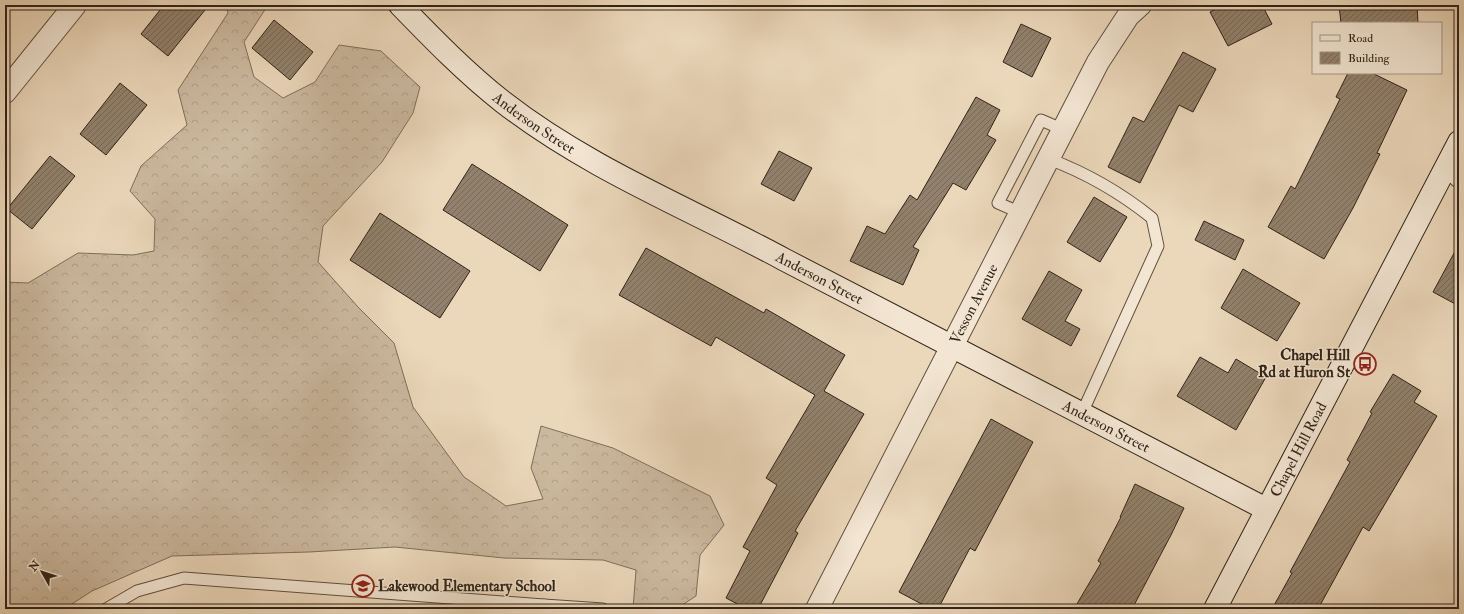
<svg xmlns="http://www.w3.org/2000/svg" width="1464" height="614" font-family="'IM FELL Double Pica',serif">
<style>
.forest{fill:url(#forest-crowns);stroke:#7e6e5a}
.building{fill:url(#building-hatch);stroke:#312317}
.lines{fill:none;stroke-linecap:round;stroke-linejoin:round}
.lane-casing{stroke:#605040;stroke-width:13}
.street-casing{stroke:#605040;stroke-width:24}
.secondary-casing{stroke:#312317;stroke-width:24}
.lane{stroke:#f2e5d2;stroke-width:11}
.street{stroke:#f2e5d2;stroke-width:22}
.secondary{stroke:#f2e5d2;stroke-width:22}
.labels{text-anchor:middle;stroke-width:3;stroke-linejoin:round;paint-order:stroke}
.street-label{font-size:15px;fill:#312317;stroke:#f2e5d2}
.poi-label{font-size:15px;font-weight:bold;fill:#312317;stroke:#f2e5d2;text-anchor:end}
</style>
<defs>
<pattern id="forest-crowns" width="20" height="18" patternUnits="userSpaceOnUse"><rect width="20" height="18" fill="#cbb89e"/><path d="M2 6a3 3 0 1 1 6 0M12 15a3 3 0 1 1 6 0" fill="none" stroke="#af9e87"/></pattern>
<pattern id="building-hatch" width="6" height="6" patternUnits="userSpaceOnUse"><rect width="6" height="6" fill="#92816c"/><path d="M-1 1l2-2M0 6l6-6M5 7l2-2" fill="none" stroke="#786958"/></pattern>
</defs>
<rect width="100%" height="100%" fill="#ebd7ba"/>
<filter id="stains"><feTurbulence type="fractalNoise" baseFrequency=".005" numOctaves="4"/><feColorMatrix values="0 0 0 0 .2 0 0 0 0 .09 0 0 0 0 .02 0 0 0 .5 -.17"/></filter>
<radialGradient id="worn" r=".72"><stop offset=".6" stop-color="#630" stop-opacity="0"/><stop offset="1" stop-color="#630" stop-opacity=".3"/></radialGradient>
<!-- forest -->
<polygon class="forest" points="226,5 268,5 244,42 254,77 283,98 315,82 339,45 381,51 420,87 413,113 382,162 323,226 318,262 358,307 394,343 413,407 464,477 506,506 543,499 531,468 541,426 613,448 710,496 724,525 700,555 696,596 676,609 633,609 636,570 603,560 504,558 395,547 309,552 172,556 92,591 64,609 5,609 5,282 28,283 78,253 133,255 154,251 155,219 130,191 141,166 187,125 178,90 228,13"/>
<!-- building -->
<g class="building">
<polygon points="164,5 209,5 168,56 141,34"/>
<polygon points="1224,5 1262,5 1272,24 1228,46 1210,12"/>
<polygon points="1339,5 1417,5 1418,23 1341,23"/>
<polygon points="274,20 313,52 290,80 252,48"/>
<polygon points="1021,24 1051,38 1032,77 1003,62"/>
<polygon points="1183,52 1216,69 1193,112 1179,105 1140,183 1108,167 1133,117 1144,122"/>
<polygon points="1348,73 1372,73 1407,90 1377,153 1380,154 1353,208 1324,259 1268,227 1291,186 1295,189 1340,99 1336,97"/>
<polygon points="120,83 147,105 106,155 80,134"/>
<polygon points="976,97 1000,110 987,135 996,140 966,190 953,183 913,247 919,250 903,285 850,261 867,226 885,234 910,195 917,200"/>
<polygon points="779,151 812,168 794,201 761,184"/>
<polygon points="50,156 75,176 32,229 7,209"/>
<polygon points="472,164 568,225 540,271 443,210"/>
<polygon points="1094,197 1127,217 1100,262 1067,242"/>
<polygon points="380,213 470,271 440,318 350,260"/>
<polygon points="1204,221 1244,240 1235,260 1195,240"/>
<polygon points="1459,244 1459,306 1433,292"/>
<polygon points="646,248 764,313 766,309 845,355 824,391 864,414 795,531 798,533 758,609 747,609 726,598 750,551 743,547 777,485 766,478 815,395 716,337 711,346 619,295"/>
<polygon points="1243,269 1300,303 1277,341 1221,308"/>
<polygon points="1049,271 1082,290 1065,321 1080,329 1071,346 1022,319"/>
<polygon points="1200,357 1228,373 1236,359 1266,377 1236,430 1177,396"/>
<polygon points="1393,374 1421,391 1414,402 1437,416 1369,531 1363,527 1318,609 1272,609 1292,573 1290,572 1350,462 1347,460 1372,413 1370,412"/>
<polygon points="991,419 1033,442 975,551 970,548 938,609 931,609 899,592"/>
<polygon points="1135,484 1184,508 1171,535 1132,609 1074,609 1101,563 1098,561 1121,517 1120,517"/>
</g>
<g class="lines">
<!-- lane casing -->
<g class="lane-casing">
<g id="lane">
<path d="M 1049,159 C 1086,173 1121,193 1152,218 L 1158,246 L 1082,413"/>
<polyline points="1021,213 998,203 1041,120 1064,130"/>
<polyline points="106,609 137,591 184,578 544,605"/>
<polyline points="544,609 544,605 603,609"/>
</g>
</g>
<!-- street casing -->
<g class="street-casing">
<g id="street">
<polyline points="5,92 75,5"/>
<polyline points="1449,164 1459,176"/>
<path id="s1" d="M 817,609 L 1098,62 L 1128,16 L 1140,5"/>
</g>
</g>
<!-- secondary casing -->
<g class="secondary-casing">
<g id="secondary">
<path id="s2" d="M 400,5 C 433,39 466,73 503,102 C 589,169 691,209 785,260 C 945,344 1106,426 1266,509"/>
<path id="s3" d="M 1215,609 L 1459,142"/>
</g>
</g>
<!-- lane -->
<use href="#lane" class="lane"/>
<!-- street -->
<use href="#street" class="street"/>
<!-- secondary -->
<use href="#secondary" class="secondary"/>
</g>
<!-- icons -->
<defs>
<g id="bus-ring" transform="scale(1.15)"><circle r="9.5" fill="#f2e5d2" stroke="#8f2418" stroke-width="1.5"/><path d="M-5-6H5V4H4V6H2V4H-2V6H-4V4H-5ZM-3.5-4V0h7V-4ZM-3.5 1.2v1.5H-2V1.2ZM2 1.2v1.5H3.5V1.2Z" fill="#8f2418"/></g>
<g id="school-ring" transform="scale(1.15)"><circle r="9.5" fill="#f2e5d2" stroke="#8f2418" stroke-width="1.5"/><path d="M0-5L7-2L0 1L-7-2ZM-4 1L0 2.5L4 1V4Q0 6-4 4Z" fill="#8f2418"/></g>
</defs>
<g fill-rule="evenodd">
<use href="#bus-ring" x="1365" y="364"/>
<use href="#school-ring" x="363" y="586"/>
</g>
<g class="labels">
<!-- street labels -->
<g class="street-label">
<text dy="5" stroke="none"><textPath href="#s2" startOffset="179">Anderson Street</textPath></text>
<text dy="5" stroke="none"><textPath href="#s2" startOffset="504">Anderson Street</textPath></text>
<text dy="5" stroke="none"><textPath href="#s1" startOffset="343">Vesson Avenue</textPath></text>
<text dy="5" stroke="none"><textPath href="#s2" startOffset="827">Anderson Street</textPath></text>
<text dy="5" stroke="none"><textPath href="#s3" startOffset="180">Chapel Hill Road</textPath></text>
</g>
<!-- poi labels -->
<g class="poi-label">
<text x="1350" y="360">Chapel Hill<tspan x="1350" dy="17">Rd at Huron St</tspan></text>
<text x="378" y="591" text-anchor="start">Lakewood Elementary School</text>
</g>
</g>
<!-- margin -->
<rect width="1464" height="614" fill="none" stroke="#ebd7ba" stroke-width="20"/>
<rect x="6" y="6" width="1452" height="602" fill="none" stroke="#312317" stroke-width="2"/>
<rect x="10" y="10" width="1444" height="594" fill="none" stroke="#312317"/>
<!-- legend -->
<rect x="1312" y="22" width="130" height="52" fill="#f2e5d2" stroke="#a59787"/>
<rect x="1320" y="35" width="20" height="6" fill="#f2e5d2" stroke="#a59787"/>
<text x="1348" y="42" font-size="12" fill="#312317">Road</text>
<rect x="1320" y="52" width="20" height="12" fill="url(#building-hatch)" stroke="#a59787"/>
<text x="1348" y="62" font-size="12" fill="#312317">Building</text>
<!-- north arrow -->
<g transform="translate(42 572) rotate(309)" stroke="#f2e5d2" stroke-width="3" paint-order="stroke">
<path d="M0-3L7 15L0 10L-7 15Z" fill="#312317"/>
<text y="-6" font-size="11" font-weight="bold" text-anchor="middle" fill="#312317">N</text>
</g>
<rect width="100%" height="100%" filter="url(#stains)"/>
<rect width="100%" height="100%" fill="url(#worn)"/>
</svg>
